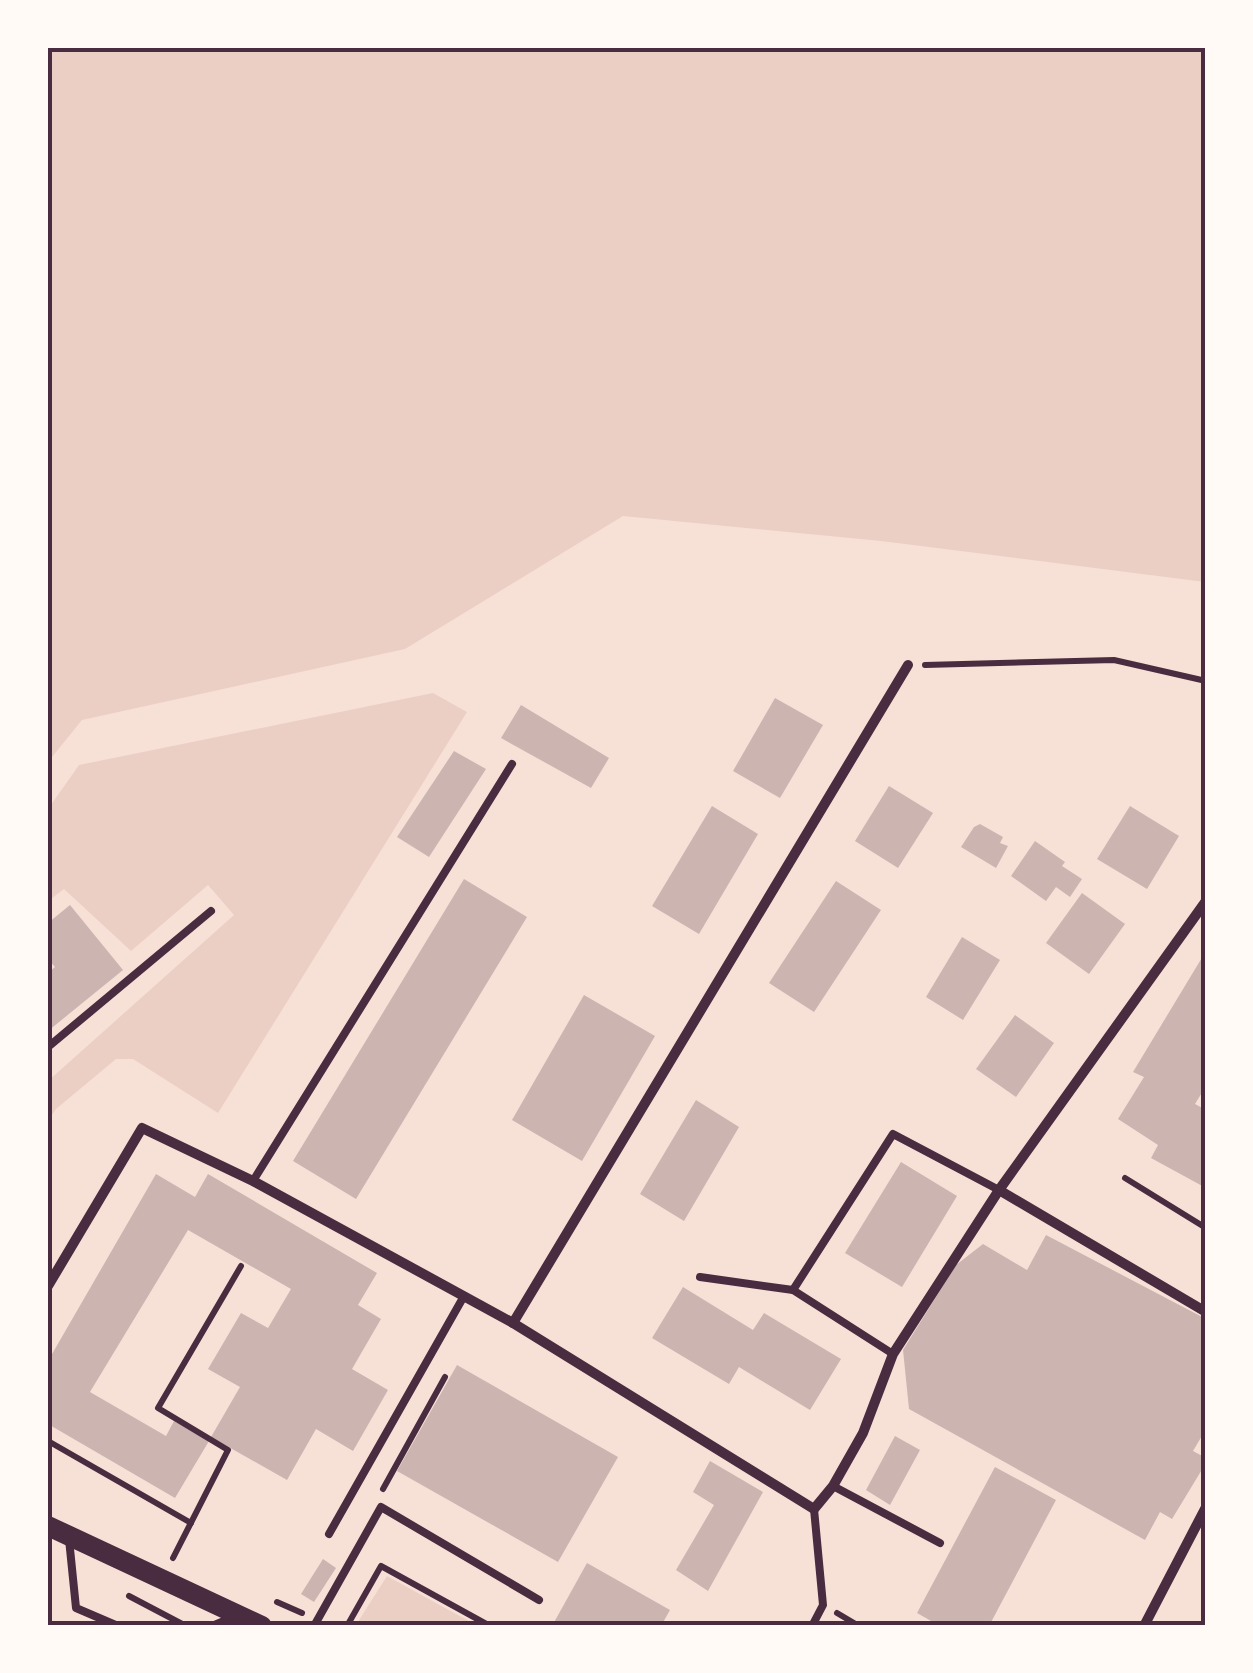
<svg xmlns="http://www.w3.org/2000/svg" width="1253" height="1673" font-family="Commissioner,sans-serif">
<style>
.green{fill:#ebcfc5}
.building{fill:#ccb4b1}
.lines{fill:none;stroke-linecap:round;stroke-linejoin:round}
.path{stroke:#4a2c40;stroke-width:6}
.service{stroke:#4a2c40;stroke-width:8}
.minor{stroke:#4a2c40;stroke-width:10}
.secondary{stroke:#4a2c40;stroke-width:20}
.neatline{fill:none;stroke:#4a2c40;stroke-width:4}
</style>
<rect width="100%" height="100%" fill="#f7e1d7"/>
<!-- green -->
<g class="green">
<polygon points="48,48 1205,48 1205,582 881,541 623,516 405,649 82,720 48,762"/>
<polygon points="433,693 467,712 218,1113 133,1059 116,1059 56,1109 48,1121 48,1081 234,915 208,885 131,951 64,889 48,901 48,809 79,765"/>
<polygon points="387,1576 476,1625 356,1625"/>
</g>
<!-- building -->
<g class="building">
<polygon points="775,698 823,725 780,798 733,771"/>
<polygon points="521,705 609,758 591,788 501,738"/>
<polygon points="454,751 486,769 429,857 397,837"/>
<polygon points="889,786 933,813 898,868 855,841"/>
<polygon points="712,806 758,834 699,934 652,906"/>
<polygon points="1130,806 1179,836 1147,889 1097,859"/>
<polygon points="980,824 1003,837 1000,843 1008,846 996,868 961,847 974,827"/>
<polygon points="1035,841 1065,862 1062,866 1082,879 1070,897 1056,887 1046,901 1011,876"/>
<polygon points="464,879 527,917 356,1199 293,1161"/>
<polygon points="836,881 881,910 814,1012 769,983"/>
<polygon points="1082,893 1125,924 1089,974 1046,943"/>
<polygon points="70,905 123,970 48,1031 48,973 55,967 48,959 48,923"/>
<polygon points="962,937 1000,960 963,1020 926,997"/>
<polygon points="1206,951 1206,1086 1195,1104 1206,1110 1206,1188 1151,1158 1158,1145 1118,1119 1144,1077 1133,1072"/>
<polygon points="584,995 655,1036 582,1161 512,1120"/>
<polygon points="1015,1015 1054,1043 1016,1097 976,1069"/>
<polygon points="696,1100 739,1127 684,1221 640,1194"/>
<polygon points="901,1162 957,1196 902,1287 845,1253"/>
<polygon points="156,1174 195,1197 208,1174 377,1273 358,1305 381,1319 352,1369 388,1390 353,1451 316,1429 287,1480 211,1437 240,1387 208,1369 241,1313 268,1328 291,1289 188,1230 90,1392 166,1436 174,1421 209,1441 175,1498 48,1424 48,1361"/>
<polygon points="1046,1235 1206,1319 1206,1429 1193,1451 1206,1458 1206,1463 1172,1519 1160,1512 1145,1540 909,1409 903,1350 956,1265 983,1244 1027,1270"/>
<polygon points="683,1287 753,1330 764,1313 841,1359 810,1410 739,1367 729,1384 652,1338"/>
<polygon points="457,1365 618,1457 558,1562 397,1471"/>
<polygon points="895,1436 920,1450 890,1505 866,1490"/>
<polygon points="710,1461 763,1492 708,1591 676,1570 714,1505 693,1492"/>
<polygon points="995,1467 1056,1500 989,1626 940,1626 917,1613"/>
<polygon points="323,1559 336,1568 314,1602 301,1594"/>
<polygon points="587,1563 670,1610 661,1626 552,1626"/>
</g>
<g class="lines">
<!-- path -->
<g class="path">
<polyline points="925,665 1114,660 1206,681"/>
<polyline points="1125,1178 1206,1228"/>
<polyline points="48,1441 191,1523"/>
<polyline points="383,1489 445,1377"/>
<polyline points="173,1558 228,1450 158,1408 241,1266"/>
<polyline points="129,1596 186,1626"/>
<polyline points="277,1602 302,1613"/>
<polyline points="837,1613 859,1626"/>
<polyline points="347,1626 381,1566 490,1626"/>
</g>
<!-- service -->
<g class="service">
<polyline points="48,1047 211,911"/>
<polyline points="253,1181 512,764"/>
<polyline points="700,1277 793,1290"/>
<polyline points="893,1354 793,1290 893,1134 999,1190"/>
<polyline points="833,1486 940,1543"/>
<polyline points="329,1534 464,1296"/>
<polyline points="69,1539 76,1608 118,1626"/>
<polyline points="212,1626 231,1618"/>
<polyline points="314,1626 381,1507 539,1600"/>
<polyline points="812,1626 823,1605 814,1509"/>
</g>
<!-- minor -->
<g class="minor">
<polyline points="999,1190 1206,901"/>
<polyline points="48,1286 142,1128 253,1181 513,1323 814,1509 833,1486 863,1433 893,1354 999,1190 1206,1312"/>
<polyline points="513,1323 908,665"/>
<polyline points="1144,1626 1206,1507"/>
</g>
<!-- secondary -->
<polyline class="secondary" points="48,1526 262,1626"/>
</g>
<!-- border -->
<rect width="1253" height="1673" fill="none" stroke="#fffaf5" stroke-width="100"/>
<rect x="50" y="50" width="1153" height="1573" class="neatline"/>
</svg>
